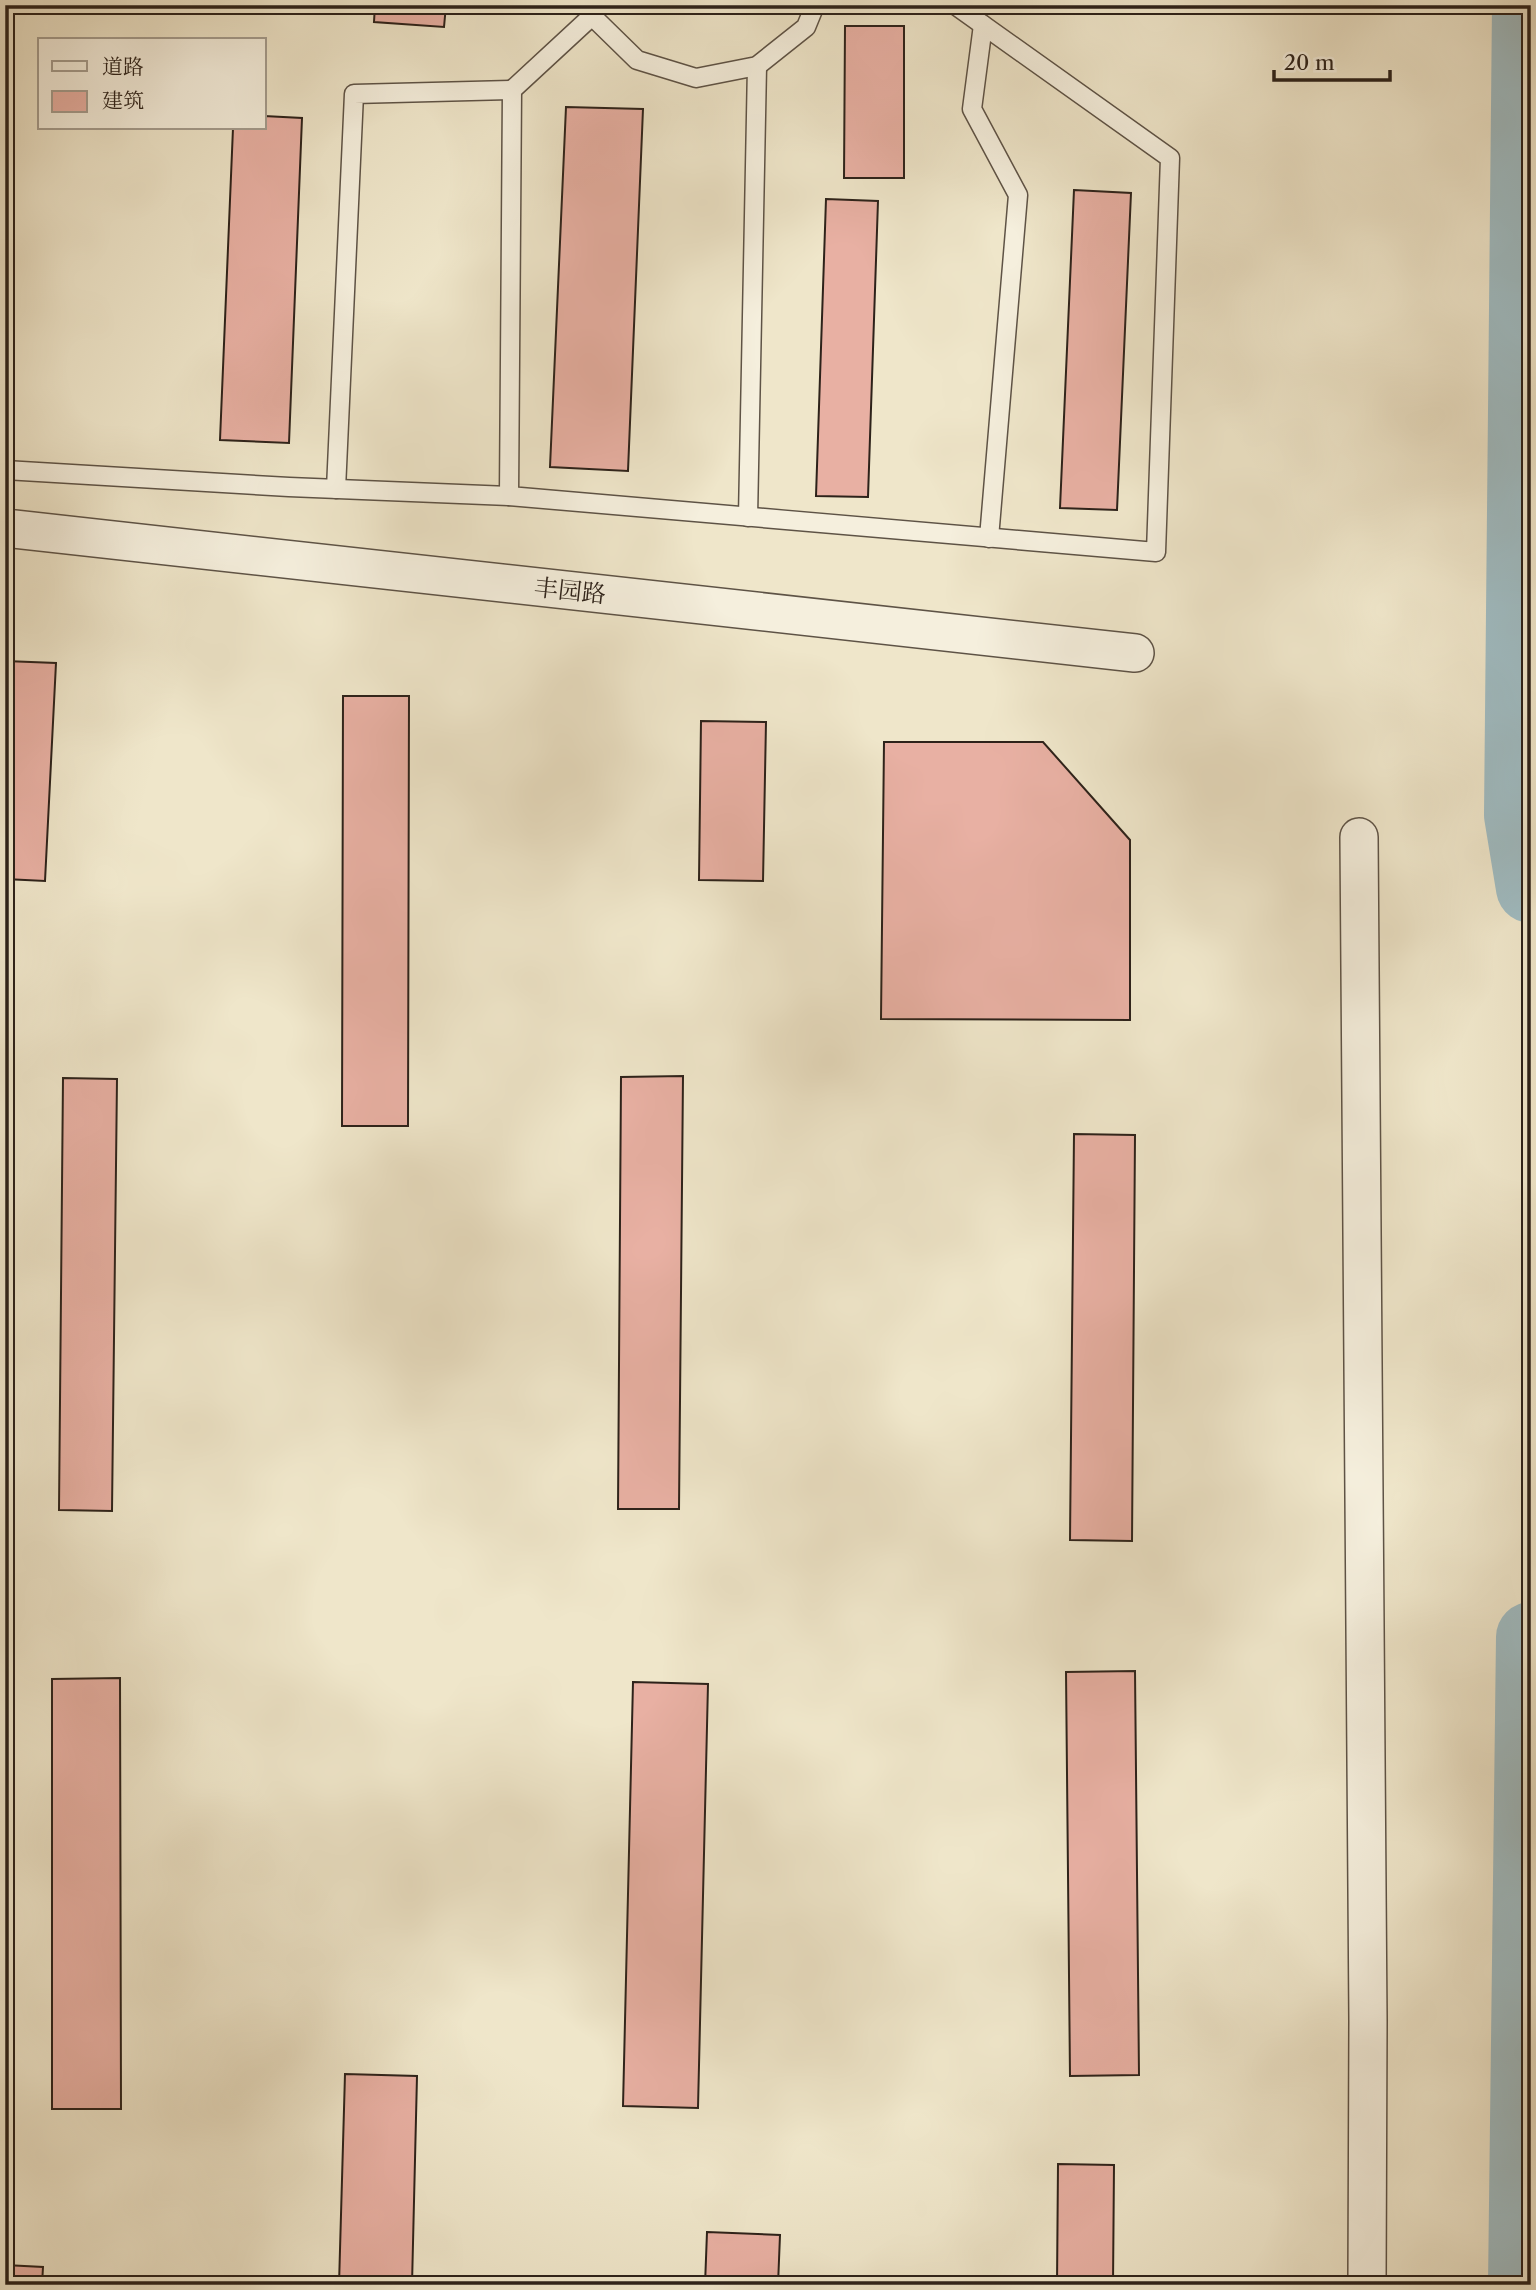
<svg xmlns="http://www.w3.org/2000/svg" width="1536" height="2290" font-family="'Libre Caslon Text','Noto Serif SC',serif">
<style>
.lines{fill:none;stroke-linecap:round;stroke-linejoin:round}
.river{stroke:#a0bcc2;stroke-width:70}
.building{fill:#e8b0a3;stroke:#2d221a;stroke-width:2}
.service-casing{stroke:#5e5346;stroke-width:21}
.minor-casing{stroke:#5e5346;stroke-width:40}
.service{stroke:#f5efdd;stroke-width:18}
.minor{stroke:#f5efdd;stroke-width:37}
.labels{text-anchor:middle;stroke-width:6;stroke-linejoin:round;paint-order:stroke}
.street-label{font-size:24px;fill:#2d221a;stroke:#f5efdd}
</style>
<rect width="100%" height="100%" fill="#efe6ca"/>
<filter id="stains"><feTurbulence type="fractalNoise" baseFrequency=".00286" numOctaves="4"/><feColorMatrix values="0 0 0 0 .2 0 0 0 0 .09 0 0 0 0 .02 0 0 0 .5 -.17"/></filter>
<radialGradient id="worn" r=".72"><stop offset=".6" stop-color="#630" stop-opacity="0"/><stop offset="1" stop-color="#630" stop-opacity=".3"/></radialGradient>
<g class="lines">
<!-- river -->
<g class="river">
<polyline points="1527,5 1519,815 1531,888"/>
<polyline points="1523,2285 1531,1637"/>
</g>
</g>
<!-- building -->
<g class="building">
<polygon points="375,5 446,5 444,27 374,22"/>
<polygon points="845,26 904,26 904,178 844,178"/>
<polygon points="566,107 643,109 628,471 550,467"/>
<polygon points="264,116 302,118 289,443 220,440 233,128 264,128"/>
<polygon points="1074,190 1131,193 1117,510 1060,508"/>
<polygon points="826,199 878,201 868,497 816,496"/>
<polygon points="5,661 56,663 45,881 5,879"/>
<polygon points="343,696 409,696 408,1126 342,1126"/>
<polygon points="701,721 766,722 763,881 699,880"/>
<polygon points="884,742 1043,742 1130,840 1130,1020 881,1019"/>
<polygon points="683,1076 679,1509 618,1509 621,1077"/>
<polygon points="63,1078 117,1079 112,1511 59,1510"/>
<polygon points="1074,1134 1135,1135 1132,1541 1070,1540"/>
<polygon points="1135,1671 1139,2075 1070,2076 1066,1672"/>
<polygon points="120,1678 121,2109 52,2109 52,1679"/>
<polygon points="633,1682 708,1684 698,2108 623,2106"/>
<polygon points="345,2074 417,2076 412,2285 339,2285"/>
<polygon points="1058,2164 1114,2165 1113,2285 1057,2285"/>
<polygon points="707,2232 780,2235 778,2285 705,2285"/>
<polygon points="5,2265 43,2267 42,2285 5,2285"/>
</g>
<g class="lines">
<!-- service casing -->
<g class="service-casing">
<g id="service">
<polyline points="588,5 592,16 637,60 696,78 757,66 806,27 815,5"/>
<polyline points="592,16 512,90 509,496 1156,552 1170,158 955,5"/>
<polyline points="983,25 972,109 1018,195 989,538"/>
<polyline points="5,470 289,487 509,496"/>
<polyline points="336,489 354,94 512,90"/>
<polyline points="748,517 757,66"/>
</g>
</g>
<!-- minor casing -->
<g class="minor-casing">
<g id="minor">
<polyline points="5,528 1135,653"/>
<polyline points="1359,837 1368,2021 1367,2285"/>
</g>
</g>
<!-- service -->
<use href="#service" class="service"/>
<!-- minor -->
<use href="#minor" class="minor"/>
</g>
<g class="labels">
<!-- street labels -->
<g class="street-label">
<text transform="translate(570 591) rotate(6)" y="8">丰园路</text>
</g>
</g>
<!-- margin -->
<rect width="1536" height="2290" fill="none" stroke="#efe6ca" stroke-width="28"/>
<rect x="7" y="7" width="1522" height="2276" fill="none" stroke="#2d221a" stroke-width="3.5"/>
<rect x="14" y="14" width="1508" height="2262" fill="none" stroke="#2d221a" stroke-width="2"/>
<!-- legend -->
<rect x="38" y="38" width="228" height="91" fill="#f5efdd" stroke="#a59d8f" stroke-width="2"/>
<rect x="52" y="61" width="35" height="10" fill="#f5efdd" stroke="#a59d8f" stroke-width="2"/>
<text x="102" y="74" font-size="21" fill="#2d221a">道路</text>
<rect x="52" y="91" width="35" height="21" fill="#e8b0a3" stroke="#a59d8f" stroke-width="2"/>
<text x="102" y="108" font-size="21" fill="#2d221a">建筑</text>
<!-- scale -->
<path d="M1274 70v10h116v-10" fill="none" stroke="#2d221a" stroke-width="3.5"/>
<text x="1284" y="70" font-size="21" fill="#2d221a" stroke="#f5efdd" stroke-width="5" paint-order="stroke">20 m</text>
<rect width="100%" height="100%" filter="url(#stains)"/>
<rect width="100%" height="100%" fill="url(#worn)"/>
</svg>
